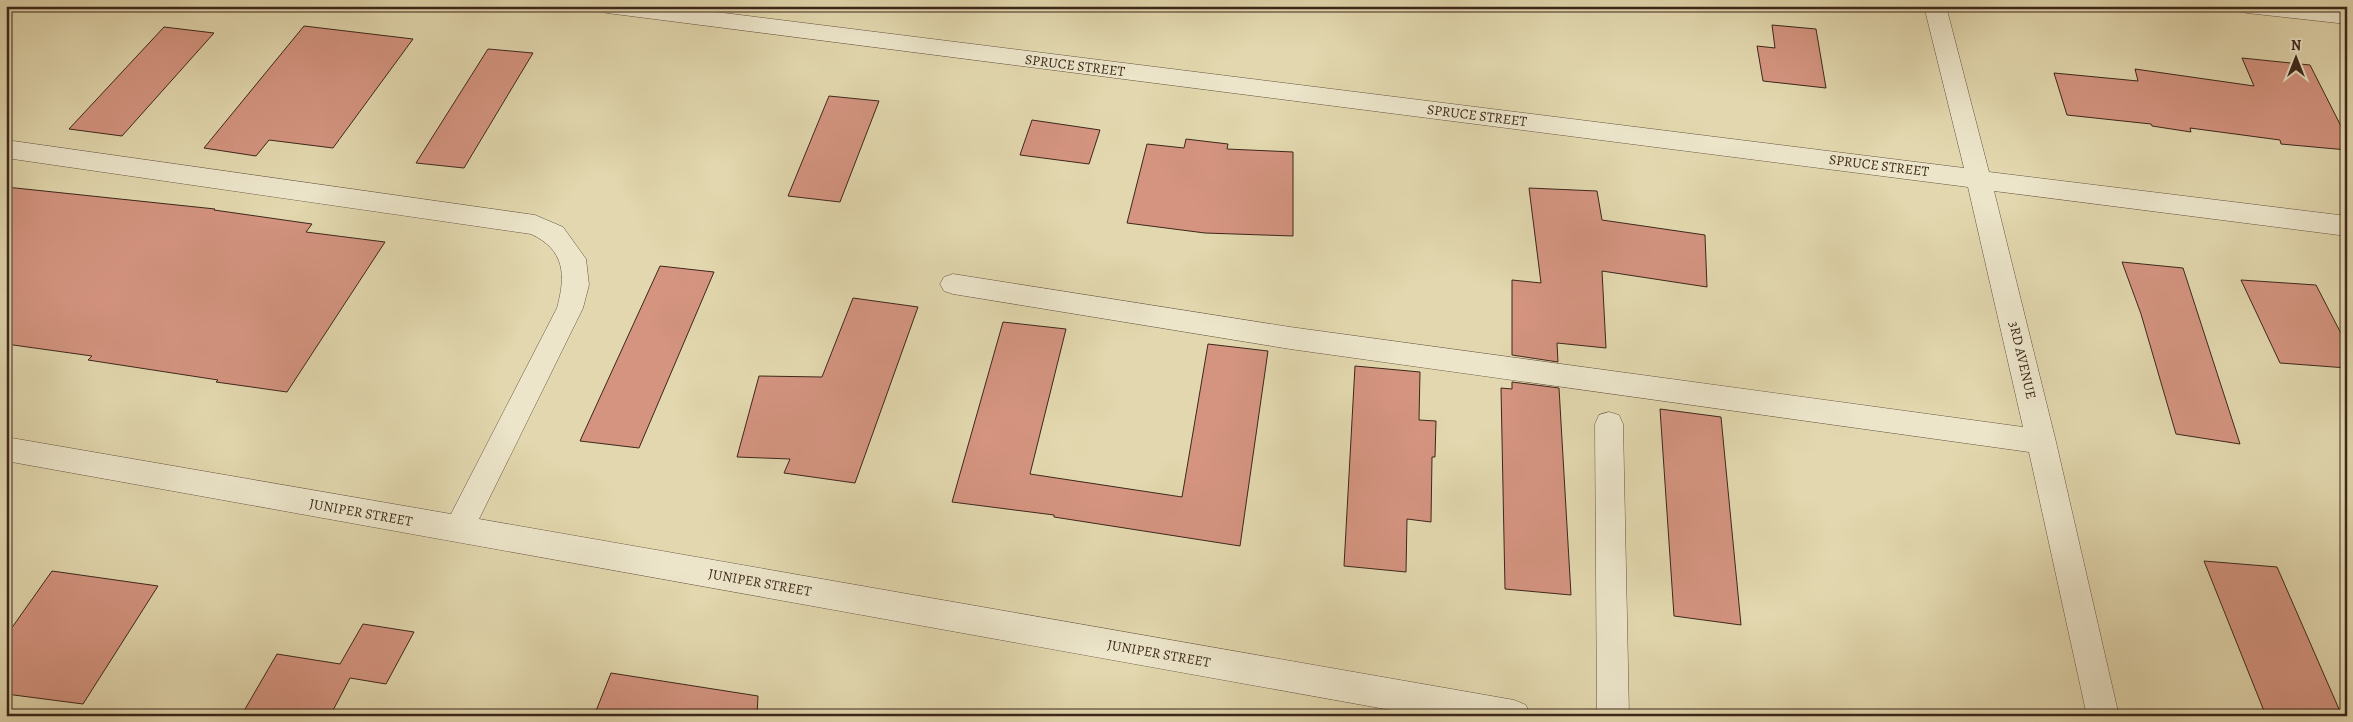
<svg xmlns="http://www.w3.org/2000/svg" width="2353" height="722" font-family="Alegreya,serif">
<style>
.building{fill:#d49480;stroke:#3c271a}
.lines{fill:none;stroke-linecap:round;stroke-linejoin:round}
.minor-casing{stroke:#66533f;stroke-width:1}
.minor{fill:#ece5ca;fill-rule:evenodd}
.labels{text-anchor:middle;stroke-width:4;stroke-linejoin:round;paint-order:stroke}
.street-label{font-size:14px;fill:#3c271a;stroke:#ece5ca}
</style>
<rect width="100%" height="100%" fill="#e2d7ae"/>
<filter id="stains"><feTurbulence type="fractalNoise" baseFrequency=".004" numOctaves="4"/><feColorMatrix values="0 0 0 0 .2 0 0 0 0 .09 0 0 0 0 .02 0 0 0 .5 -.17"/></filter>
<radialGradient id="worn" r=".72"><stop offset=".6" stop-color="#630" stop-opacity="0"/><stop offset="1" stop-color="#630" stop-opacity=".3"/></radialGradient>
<!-- building -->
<g class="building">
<polygon points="1772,25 1816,29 1826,88 1763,81 1757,46 1775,48"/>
<polygon points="304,26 413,39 333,148 269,140 256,156 204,148"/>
<polygon points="164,27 214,33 122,136 69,129"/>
<polygon points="488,49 533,53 464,168 416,163"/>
<polygon points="2242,58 2310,65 2347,138 2347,150 2281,144 2280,140 2190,128 2191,132 2152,126 2151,124 2067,115 2054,73 2138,81 2135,69 2254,86"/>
<polygon points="829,96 879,101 840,202 788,196"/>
<polygon points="1032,120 1100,130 1089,164 1020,155"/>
<polygon points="1186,139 1228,144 1227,149 1293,152 1293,236 1205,233 1127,223 1147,144 1184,148"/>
<polygon points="6,187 215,209 214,210 312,224 306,232 385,242 287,392 216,382 218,380 88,360 92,356 6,344"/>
<polygon points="1529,188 1597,191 1602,220 1705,235 1707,287 1602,271 1606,348 1557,343 1558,362 1512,355 1512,280 1541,283"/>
<polygon points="2122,262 2183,268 2240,444 2176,434 2141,314"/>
<polygon points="660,266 714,272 639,448 580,441"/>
<polygon points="2241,280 2316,285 2347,345 2347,368 2280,363"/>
<polygon points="853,298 918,307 855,483 784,473 790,459 737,457 759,376 822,377"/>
<polygon points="1003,322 1066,329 1030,474 1182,497 1208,344 1268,351 1240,546 1054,517 1054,515 952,502"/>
<polygon points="1355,366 1420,372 1419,420 1436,421 1435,457 1432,457 1431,522 1407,519 1406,572 1344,566"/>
<polygon points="1512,382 1559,388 1571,595 1505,589 1501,388 1512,389"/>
<polygon points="1660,409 1721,417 1741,625 1674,616"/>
<polygon points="2204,561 2277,567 2342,716 2266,716"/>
<polygon points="52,571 158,586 83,704 6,694 6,636"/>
<polygon points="363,624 414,632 386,684 350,678 330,716 241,716 277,654 340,664"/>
<polygon points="611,673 758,696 757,716 594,716"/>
</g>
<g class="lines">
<!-- minor casing -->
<g class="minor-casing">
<g id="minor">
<polygon points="596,6 668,6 1964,168 1924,6 1946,6 1989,172 2347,216 2347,236 1994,191 2056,442 2119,716 2087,716 2029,452 1290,349 953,294 944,291 940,284 944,277 953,274 1290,327 2023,427 1968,187 607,13 599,11"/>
<polygon points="2236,6 2317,6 2347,9 2347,24 2247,13 2239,11"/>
<path d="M 6,140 L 535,215 L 563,227 L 586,259 L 589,285 L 583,308 L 479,519 L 1514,700 L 1526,705 L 1530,716 L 1424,716 L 6,461 L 6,437 L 451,514 L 557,308 C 566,275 565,250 531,234 L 6,158 Z"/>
<polygon points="1609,412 1619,415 1623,424 1629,716 1597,716 1595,424 1599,415"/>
</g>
</g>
<!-- minor -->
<use href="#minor" class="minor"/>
</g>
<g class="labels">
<!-- street labels -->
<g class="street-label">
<text transform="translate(1075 65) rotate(7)" y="5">SPRUCE STREET</text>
<text transform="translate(1477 115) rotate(7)" y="5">SPRUCE STREET</text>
<text transform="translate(1879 165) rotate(7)" y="5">SPRUCE STREET</text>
<text transform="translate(2023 360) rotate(77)" y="5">3RD AVENUE</text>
<text transform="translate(361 512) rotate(10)" y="5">JUNIPER STREET</text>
<text transform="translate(760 582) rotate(10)" y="5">JUNIPER STREET</text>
<text transform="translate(1159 653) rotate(10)" y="5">JUNIPER STREET</text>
</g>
</g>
<!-- margin -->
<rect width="2353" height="722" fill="none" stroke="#e2d7ae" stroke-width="25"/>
<rect x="8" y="8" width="2338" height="707" fill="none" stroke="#3c271a" stroke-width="2.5"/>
<rect x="12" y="12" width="2328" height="697" fill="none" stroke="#3c271a"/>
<!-- north arrow -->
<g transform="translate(2296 58)" stroke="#ece5ca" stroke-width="4" paint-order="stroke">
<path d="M0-4L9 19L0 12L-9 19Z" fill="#3c271a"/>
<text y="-8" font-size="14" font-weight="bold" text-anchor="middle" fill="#3c271a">N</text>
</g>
<rect width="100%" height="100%" filter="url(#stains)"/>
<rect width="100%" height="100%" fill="url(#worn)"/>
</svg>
